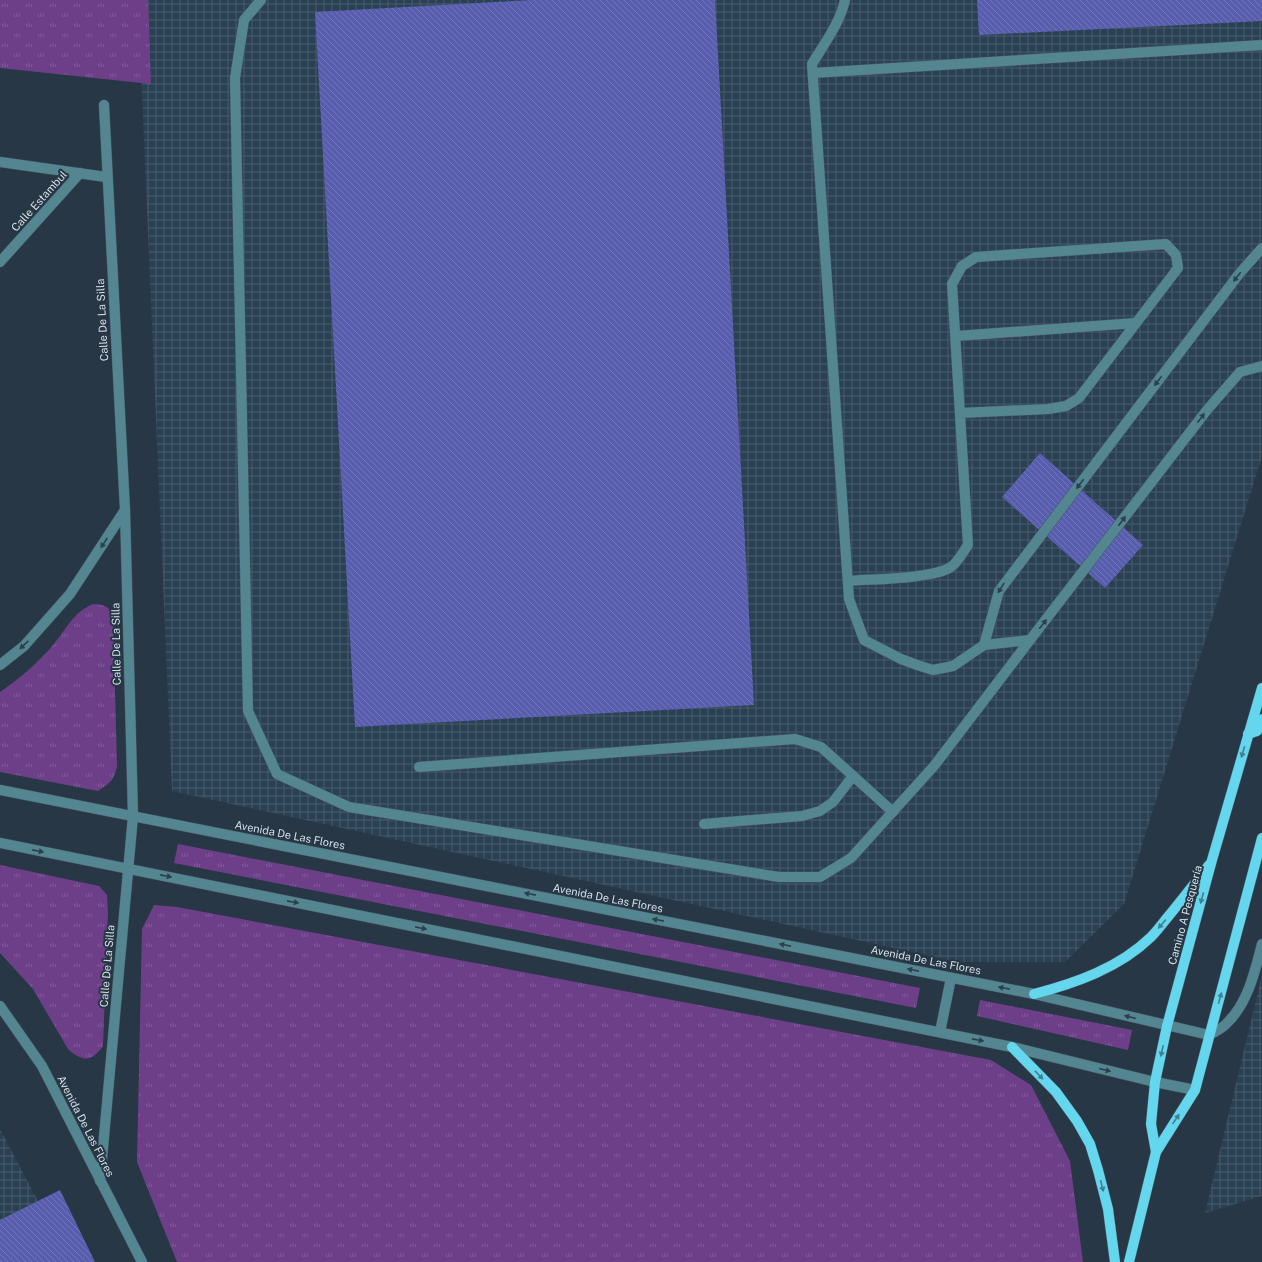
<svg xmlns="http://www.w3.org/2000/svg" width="1262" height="1262" font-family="'Public Sans',sans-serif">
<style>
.industrial{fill:url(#industrial-grid)}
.grass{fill:url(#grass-tufts)}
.building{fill:url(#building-back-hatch)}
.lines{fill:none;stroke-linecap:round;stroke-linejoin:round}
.minor-casing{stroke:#465562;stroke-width:11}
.major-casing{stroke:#465562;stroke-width:11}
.minor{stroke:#538691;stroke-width:10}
.major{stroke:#64d6ed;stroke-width:10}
.oneway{fill:#2b3f4d}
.oneway2{fill:#427f91}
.labels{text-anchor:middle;stroke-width:4;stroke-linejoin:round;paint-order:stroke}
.street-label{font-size:11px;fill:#d5dfe8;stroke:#273745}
</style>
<defs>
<pattern id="industrial-grid" width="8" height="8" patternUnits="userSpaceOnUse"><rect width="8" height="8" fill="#2a4053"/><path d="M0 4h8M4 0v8" fill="none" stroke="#485b6c"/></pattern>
<pattern id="grass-tufts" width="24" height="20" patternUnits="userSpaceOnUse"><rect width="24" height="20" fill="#6e3f89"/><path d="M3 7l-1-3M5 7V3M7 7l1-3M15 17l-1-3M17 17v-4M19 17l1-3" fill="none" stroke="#825a9a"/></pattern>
<pattern id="building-back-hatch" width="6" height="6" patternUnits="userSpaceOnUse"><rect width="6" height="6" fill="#595dae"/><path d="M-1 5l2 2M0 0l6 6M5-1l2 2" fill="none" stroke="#7074b9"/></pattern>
</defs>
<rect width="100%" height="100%" fill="#273745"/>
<!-- industrial -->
<g class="industrial">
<polygon points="138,0 1262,0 1262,456 1124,904 1065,962 958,962 172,791"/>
<polygon points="1262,975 1262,1196 1205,1213"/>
<polygon points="0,1129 70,1262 0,1262"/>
</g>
<!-- grass -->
<g class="grass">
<polygon points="0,0 148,0 151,84 0,68"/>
<path d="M 93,604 C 105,605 108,605 113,617 L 117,765 C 115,780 110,783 98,791 L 0,772 L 0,692 C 19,679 38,663 53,645 C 67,629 72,613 93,604 Z"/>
<polygon points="178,844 920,988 916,1008 174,863"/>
<path d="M 0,865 L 99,886 L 107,895 L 108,913 L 103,1046 C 92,1062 82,1062 68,1049 L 33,989 L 0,953 Z"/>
<polygon points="154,905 177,907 991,1060 1031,1085 1070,1161 1083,1262 177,1262 137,1162 142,929"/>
<polygon points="980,1000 1132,1030 1128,1050 977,1016"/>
</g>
<!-- building -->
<g class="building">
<polygon points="532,0 715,0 754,705 355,727 315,12"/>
<polygon points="977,0 1262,0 1262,21 979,35"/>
<polygon points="1040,453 1143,545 1105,588 1002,497"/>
<polygon points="60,1190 95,1262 0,1262 0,1220"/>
</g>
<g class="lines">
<!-- minor casing -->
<g class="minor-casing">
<g id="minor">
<polyline points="261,0 244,20 235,78 248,711 277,774 349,807 779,877 820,877 851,858 934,766 1030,640"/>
<path d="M 845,0 C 840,23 824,44 812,64 L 849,599 L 864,640 L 901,659 L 917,665 L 933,670 L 953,666 L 984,645 L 1030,640 L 1207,410 L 1240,372 L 1262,366"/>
<polyline points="813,73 1262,45"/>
<polyline points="0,162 106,177"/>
<polyline points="0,262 80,173"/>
<polyline points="956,336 1136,323"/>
<path d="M 848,581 C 872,579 932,579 951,567 C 958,562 963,552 968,545 L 952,284 L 962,266 L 976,257 L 1166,244 L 1176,255 L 1178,268 L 1079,398 L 1066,406 L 1048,409 L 960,413"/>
<polyline points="984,645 999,591 1239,274 1262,248"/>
<polyline points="0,665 24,646 70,594 125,510"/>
<polyline points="419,767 795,739 821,747 893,812"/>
<path d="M 0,790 L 1034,994 L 1209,1035 C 1215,1032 1223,1028 1227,1023 C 1248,1003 1255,971 1262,944"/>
<polyline points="704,824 802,816 820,811 833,802 853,776"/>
<polyline points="0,843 1012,1047 1155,1082 1195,1090"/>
<polyline points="0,1006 42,1066 142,1262"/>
<polyline points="940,1032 951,978"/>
<polyline points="100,1181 133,816 125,510 104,105"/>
</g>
</g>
<!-- major casing -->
<g class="major-casing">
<g id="major">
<polyline points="1248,734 1257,731 1262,719"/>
<path d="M 1034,994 C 1076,983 1119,968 1151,937 C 1157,931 1162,924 1167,918 C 1181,901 1195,883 1209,865"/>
<polyline points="1012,1047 1056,1092 1077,1121 1090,1144 1098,1170 1108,1209 1115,1262"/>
<polyline points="1156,1152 1151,1124 1155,1082 1167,1026 1212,860 1262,688"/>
<polyline points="1129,1262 1156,1152 1195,1090 1262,838"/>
</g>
</g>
<!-- minor -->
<use href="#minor" class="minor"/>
<!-- major -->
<use href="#major" class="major"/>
</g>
<!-- one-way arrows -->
<defs><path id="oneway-solid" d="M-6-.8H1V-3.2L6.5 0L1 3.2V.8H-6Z"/></defs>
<g class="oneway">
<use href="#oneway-solid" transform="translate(1237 277) rotate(128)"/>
<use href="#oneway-solid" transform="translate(1158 381) rotate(127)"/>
<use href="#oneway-solid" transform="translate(1201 418) rotate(-53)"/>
<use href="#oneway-solid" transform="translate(1080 484) rotate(127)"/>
<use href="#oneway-solid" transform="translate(1122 521) rotate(-53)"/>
<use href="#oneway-solid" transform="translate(104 543) rotate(123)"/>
<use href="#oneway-solid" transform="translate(1001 588) rotate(122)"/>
<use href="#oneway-solid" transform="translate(1043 624) rotate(-52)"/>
<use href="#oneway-solid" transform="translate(24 645) rotate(137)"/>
<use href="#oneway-solid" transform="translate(38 851) rotate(11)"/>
<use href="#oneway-solid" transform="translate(166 876) rotate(11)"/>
<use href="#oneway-solid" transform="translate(530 894) rotate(-169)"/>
<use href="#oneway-solid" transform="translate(293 902) rotate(11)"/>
<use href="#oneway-solid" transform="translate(658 920) rotate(-169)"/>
<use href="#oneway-solid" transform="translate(421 928) rotate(11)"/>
<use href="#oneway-solid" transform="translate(785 945) rotate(-169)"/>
<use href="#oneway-solid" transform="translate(913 970) rotate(-169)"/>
<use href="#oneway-solid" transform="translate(1004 988) rotate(-169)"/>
<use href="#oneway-solid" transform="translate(1130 1017) rotate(-166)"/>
<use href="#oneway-solid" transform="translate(978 1040) rotate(11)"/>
<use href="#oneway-solid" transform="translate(1105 1070) rotate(14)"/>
</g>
<g class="oneway2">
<use href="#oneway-solid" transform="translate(1243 752) rotate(106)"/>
<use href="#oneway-solid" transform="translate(1202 898) rotate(105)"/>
<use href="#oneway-solid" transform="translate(1162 924) rotate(130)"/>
<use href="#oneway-solid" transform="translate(1220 998) rotate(-75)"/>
<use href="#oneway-solid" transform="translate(1162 1051) rotate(102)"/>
<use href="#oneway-solid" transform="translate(1039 1075) rotate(46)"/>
<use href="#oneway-solid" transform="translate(1176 1119) rotate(-56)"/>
<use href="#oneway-solid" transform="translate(1102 1186) rotate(76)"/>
</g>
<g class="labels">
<!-- street labels -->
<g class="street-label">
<text transform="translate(39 201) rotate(-48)" y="4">Calle Estambul</text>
<text transform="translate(102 320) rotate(-93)" y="4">Calle De La Silla</text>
<text transform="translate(116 644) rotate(-91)" y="4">Calle De La Silla</text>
<text transform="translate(290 835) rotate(11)" y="4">Avenida De Las Flores</text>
<text transform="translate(608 898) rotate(11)" y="4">Avenida De Las Flores</text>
<text transform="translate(1185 915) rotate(-75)" y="4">Camino A Pesquería</text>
<text transform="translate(926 960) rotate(11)" y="4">Avenida De Las Flores</text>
<text transform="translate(107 966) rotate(-85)" y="4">Calle De La Silla</text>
<text transform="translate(86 1126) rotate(63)" y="4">Avenida De Las Flores</text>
</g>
</g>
</svg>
